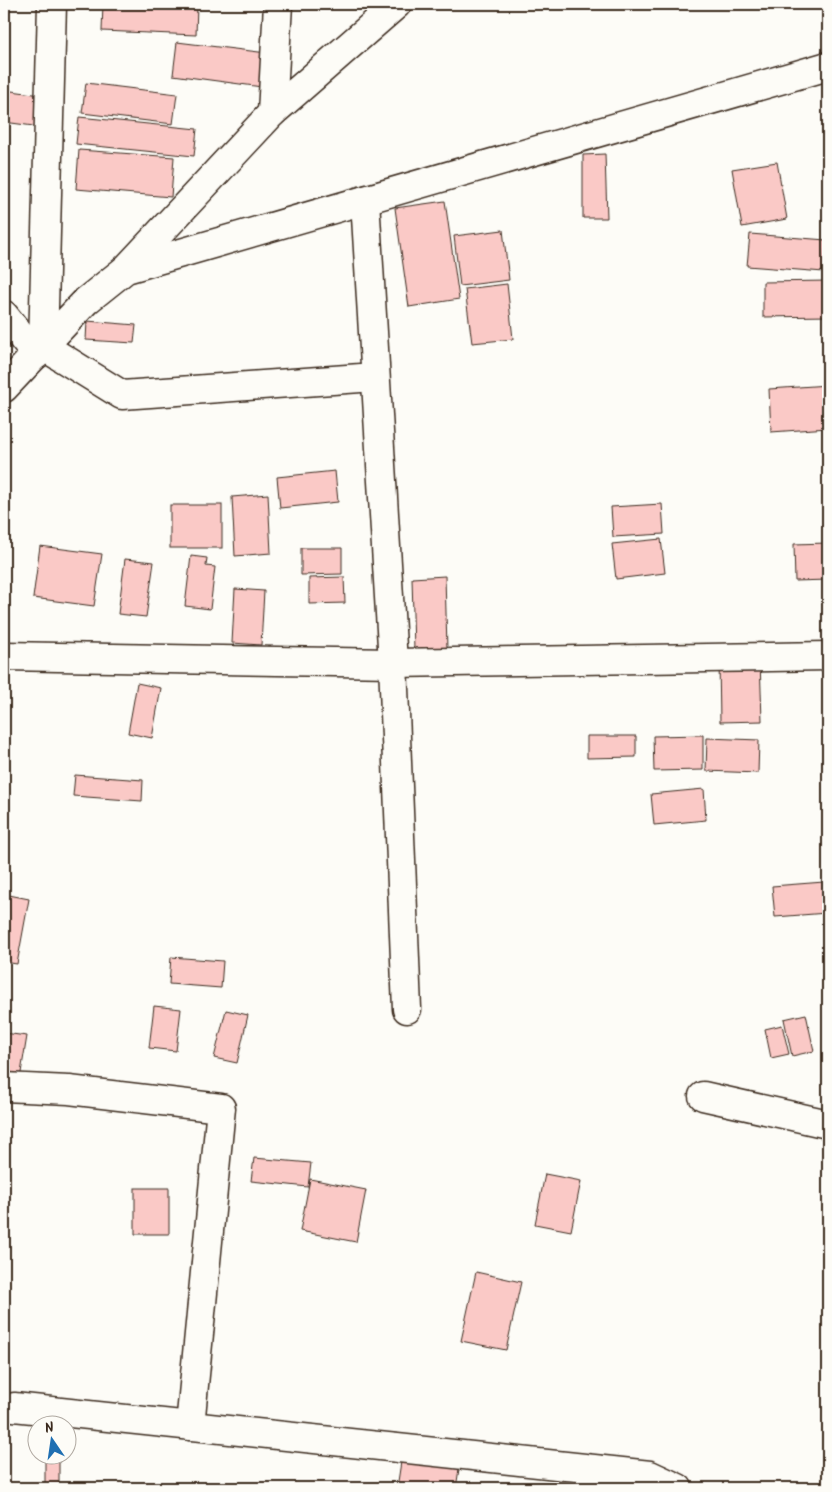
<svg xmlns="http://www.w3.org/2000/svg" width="832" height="1492" font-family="Kalam,sans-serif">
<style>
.building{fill:#fac9c6;stroke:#3b2a1e}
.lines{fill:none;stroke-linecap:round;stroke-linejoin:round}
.street-casing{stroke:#3b2a1e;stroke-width:31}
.secondary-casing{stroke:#3b2a1e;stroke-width:31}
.street{stroke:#fdfcf7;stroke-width:28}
.secondary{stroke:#fdfcf7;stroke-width:28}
</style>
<rect width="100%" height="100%" fill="#fdfcf7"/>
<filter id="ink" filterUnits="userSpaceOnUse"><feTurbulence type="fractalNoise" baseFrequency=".02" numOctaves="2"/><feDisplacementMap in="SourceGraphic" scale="10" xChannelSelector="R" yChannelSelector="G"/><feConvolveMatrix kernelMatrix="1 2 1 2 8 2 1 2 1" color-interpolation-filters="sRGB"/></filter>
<g filter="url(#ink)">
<!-- building -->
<g class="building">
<polygon points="103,4 197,5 196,35 102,31"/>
<polygon points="177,42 267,53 262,87 173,75"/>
<polygon points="86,83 177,94 173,124 82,113"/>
<polygon points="4,90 41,95 41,127 4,122"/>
<polygon points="79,117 197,129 194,156 76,144"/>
<polygon points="79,150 174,157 171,197 76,189"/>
<polygon points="605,154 607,218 583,218 583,155"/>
<polygon points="777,162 787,219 742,227 732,169"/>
<polygon points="445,201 459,299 409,307 395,208"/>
<polygon points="503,230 509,280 460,286 454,236"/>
<polygon points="750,234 826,240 824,272 747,266"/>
<polygon points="828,281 828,316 763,317 763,282"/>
<polygon points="507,284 513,339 472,343 465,289"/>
<polygon points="87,321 136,325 134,343 86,340"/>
<polygon points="828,385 828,428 771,432 769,389"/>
<polygon points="335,471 338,502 280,508 277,477"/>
<polygon points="268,494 271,553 235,556 232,497"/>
<polygon points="662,504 664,534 613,537 611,507"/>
<rect x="170" y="505" width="52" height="43"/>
<polygon points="661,539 665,573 616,579 612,544"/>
<polygon points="828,543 828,580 795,581 794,544"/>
<polygon points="40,546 102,554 94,606 33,598"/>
<polygon points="301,548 342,548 342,574 301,575"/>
<polygon points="191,556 207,558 206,566 215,567 210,609 185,606"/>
<polygon points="125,559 154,562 146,617 118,614"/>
<polygon points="445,576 447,649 414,650 412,578"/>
<polygon points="344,577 345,603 309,604 309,578"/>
<polygon points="235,589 264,591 261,645 232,643"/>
<polygon points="760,660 762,721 720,722 719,661"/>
<polygon points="137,683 161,688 152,738 128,733"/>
<polygon points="703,735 703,770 654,771 653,736"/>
<polygon points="587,736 636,736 636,757 587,758"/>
<polygon points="707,738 759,740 758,773 706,771"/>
<polygon points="75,775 143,780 142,801 73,796"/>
<polygon points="704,789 706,820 654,825 651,794"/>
<polygon points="824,882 827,913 775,917 772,886"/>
<polygon points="4,894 29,899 17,964 4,962"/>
<polygon points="171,957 223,961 221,988 169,984"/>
<polygon points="154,1006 181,1009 176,1051 149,1048"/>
<polygon points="226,1010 248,1015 237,1063 214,1058"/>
<polygon points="806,1014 814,1051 792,1056 784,1019"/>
<polygon points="782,1025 789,1054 771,1058 765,1029"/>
<polygon points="4,1033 27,1036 19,1085 4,1083"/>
<polygon points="254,1158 311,1163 308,1187 251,1181"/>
<polygon points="545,1174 581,1181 571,1231 535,1224"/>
<polygon points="310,1179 366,1190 356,1242 300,1231"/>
<rect x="135" y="1188" width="34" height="46"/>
<polygon points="476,1272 521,1282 506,1350 461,1341"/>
<rect x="45" y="1454" width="14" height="34"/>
<polygon points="401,1462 459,1469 456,1488 397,1488"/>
</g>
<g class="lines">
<!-- street casing -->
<g class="street-casing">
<g id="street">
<polyline points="52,4 43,346 122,395 375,377"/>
<polyline points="272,113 278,4"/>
<polyline points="365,200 393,663 407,1009"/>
<polyline points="126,269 272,113 397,4"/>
<polyline points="4,315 36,355"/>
<polyline points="4,656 393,663 828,656"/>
<polyline points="4,1087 69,1090 221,1108 190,1426"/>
<polyline points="703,1096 828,1124"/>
<polyline points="14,1407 650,1475 678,1488"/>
</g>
</g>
<!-- secondary casing -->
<g class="secondary-casing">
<polyline id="secondary" points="4,388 86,301 126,269 828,66"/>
</g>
<!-- street -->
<use href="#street" class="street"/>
<!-- secondary -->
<use href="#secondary" class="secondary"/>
</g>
</g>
<!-- margin -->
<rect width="832" height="1492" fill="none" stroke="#fdfcf7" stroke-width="20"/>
<rect x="10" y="10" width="812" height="1472" fill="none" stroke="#3b2a1e" stroke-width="2" filter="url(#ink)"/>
<!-- north arrow -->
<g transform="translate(52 1440) rotate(347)"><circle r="24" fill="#fdfcf7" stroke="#afa8a0"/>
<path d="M0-4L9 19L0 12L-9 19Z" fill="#1f6fb2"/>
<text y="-8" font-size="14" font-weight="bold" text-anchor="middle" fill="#3b2a1e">N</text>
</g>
</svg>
